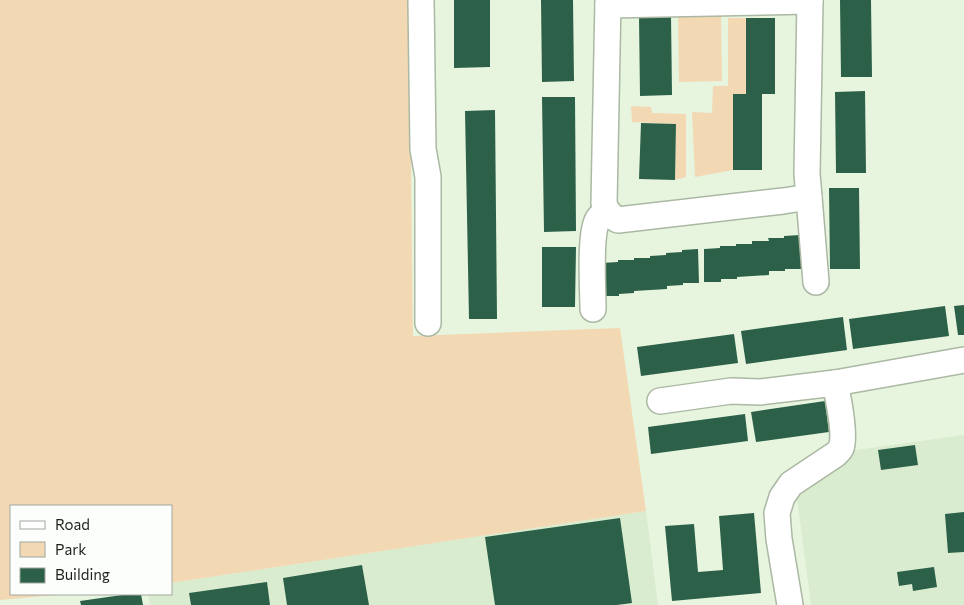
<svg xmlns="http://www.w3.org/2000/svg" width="964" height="605" font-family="Commissioner,sans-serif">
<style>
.built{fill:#daeccf}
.green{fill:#f2d8b3}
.building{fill:#2d6049}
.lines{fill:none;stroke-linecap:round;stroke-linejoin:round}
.minor-casing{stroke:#abb8a3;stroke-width:28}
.minor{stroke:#fff;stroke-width:25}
</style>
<rect width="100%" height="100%" fill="#e7f5df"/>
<!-- built -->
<g class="built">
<polygon points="964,435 964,605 811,605 797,498 849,451"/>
<polygon points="646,511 658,605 150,605 148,594 171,594 171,583"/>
</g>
<!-- green -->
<g class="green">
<polygon points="0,0 409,0 413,336 620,328 646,511 171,583 171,506 11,506 11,594 67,594 0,600"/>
<polygon points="721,11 722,81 679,82 678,12"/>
<polygon points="728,18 746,18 746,94 733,94 733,170 695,177 692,112 712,113 713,86 728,86"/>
<polygon points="631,106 651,107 652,113 686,114 686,177 675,180 676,124 632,122"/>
</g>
<!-- building -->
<g class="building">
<polygon points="454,0 490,0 490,67 454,68"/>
<polygon points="541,0 573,0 574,81 542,82"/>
<polygon points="840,0 871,0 872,77 841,77"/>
<polygon points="671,15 672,95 640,96 639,16"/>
<polygon points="746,18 775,18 775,94 762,94 762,170 733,170 733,94 746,94"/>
<polygon points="865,91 866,173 836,173 835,92"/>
<polygon points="542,97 575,97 576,231 544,232"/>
<polygon points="495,110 497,319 469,319 465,111"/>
<polygon points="641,123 676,124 675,180 639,179"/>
<polygon points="829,188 859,188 860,269 830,269"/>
<polygon points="800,235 801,269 785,269 785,271 769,271 769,275 737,277 737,279 721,279 721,282 704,282 704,249 720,248 720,246 736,246 736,244 752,244 752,241 769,241 768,238 784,238 784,236"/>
<polygon points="542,247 576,247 575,307 542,307"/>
<polygon points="698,249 699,283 683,283 683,285 667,286 667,289 634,291 634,293 619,294 619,296 602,296 601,263 618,262 618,260 634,260 634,258 650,258 650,256 666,255 666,253 682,252 682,250"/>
<polygon points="964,305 964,335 958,335 954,306"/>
<polygon points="945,306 949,336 853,349 849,319"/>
<polygon points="843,317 847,350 746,364 741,331"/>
<polygon points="734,334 738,363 641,376 637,347"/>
<polygon points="825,401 829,432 756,442 751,412"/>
<polygon points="745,414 748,441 651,454 648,427"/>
<polygon points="915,445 918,465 881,470 878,450"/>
<polygon points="964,512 964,552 948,553 945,514"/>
<polygon points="754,513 761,593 672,601 665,526 694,524 698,572 723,570 719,516"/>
<polygon points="620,518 632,603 617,605 495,605 485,537"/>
<polygon points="362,565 369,605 287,605 283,578"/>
<polygon points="934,567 937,587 913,591 912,584 899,586 897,572"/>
<polygon points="267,582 270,605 191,605 189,593"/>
<polygon points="129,594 141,594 143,605 81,605 80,601"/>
</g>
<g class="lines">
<!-- minor casing -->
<g class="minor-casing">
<g id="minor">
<polyline points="421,0 423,149 428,177 428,323"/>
<path d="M 608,0 L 604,203 C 606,211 610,216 618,220 L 783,201 L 809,197 L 807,174 L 810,0"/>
<polyline points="608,5 810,1"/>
<polyline points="809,197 816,282"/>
<path d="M 593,309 C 593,289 589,234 598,219 C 600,216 604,213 606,210"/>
<polyline points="660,401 731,391 760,392 835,383 964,360"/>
<path d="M 790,605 L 779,539 L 777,513 L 782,497 L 791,484 L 836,454 C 838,452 840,450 841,448 C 846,436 838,397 835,383"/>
</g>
</g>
<!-- minor -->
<use href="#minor" class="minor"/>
</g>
<!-- legend -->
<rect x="10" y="505" width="162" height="90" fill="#fbfefa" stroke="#a2a6a0"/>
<rect x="20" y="521" width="25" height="8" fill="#ffffff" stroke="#a2a6a0"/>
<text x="55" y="530" font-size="15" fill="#1c2119">Road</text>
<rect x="20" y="542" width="25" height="15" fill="#f2d8b3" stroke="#a2a6a0"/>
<text x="55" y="555" font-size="15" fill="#1c2119">Park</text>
<rect x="20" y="568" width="25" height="15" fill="#2d6049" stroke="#a2a6a0"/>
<text x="55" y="580" font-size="15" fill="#1c2119">Building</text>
</svg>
